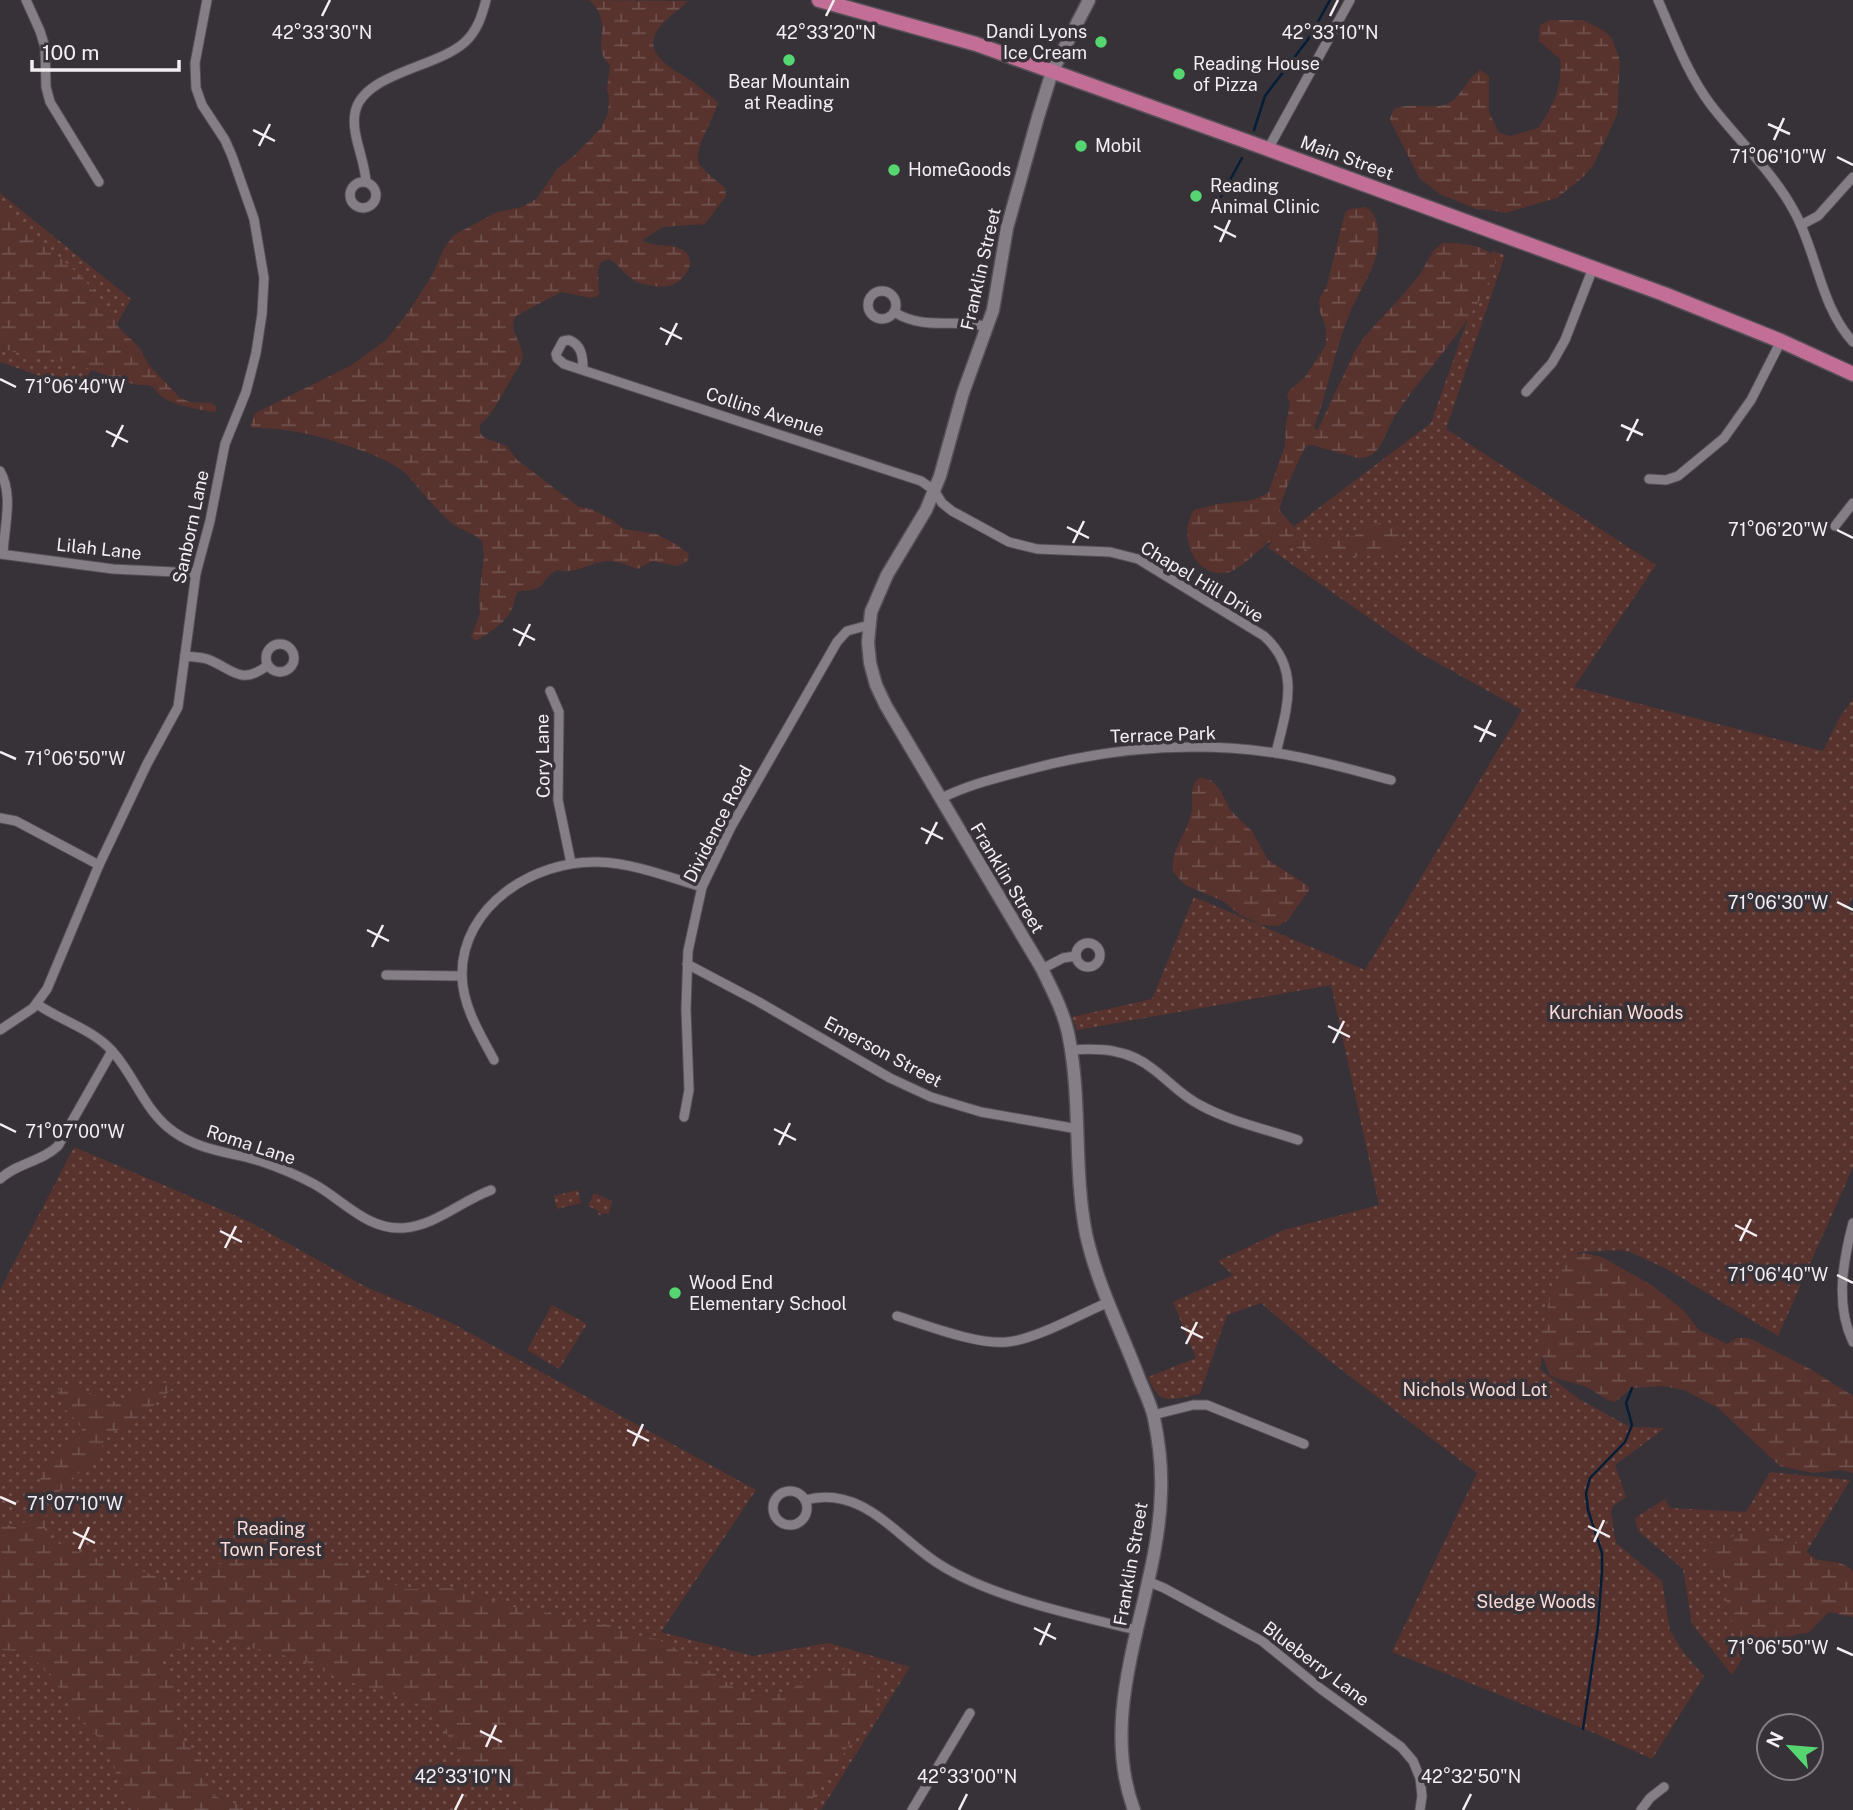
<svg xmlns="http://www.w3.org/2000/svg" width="1853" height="1810" font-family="'Public Sans',sans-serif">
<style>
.green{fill:url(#green-dots)}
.wetland{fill:url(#wetland-marsh)}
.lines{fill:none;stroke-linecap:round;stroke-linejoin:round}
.stream{stroke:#041e38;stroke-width:2.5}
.minor-casing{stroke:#555056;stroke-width:11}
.secondary-casing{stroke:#555056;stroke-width:15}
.primary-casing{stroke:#555056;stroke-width:17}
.minor{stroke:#857e86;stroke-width:9}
.secondary{stroke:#857e86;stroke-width:12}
.primary{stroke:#c26e96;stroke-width:14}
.ticks{fill:none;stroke:#f2eef2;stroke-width:2.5}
.poi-dot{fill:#56d671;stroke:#373138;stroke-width:2.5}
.labels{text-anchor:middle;stroke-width:7;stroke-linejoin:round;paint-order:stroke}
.poi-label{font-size:18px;fill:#f2eef2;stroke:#373138;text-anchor:start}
.street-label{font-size:18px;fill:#f2eef2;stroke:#373138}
.park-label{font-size:18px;fill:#f9dad4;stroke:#373138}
.ticks-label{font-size:18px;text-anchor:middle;fill:#f2eef2;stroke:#373138;stroke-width:7;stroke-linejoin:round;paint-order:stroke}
</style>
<defs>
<pattern id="green-dots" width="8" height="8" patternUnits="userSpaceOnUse" patternTransform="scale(1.75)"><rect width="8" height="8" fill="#58332e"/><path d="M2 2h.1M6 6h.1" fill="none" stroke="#70514d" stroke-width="1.8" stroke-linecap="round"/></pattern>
<pattern id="wetland-marsh" width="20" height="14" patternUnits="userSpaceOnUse" patternTransform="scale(1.75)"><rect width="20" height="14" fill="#58332e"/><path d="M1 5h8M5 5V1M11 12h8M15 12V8" fill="none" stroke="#70514d"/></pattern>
</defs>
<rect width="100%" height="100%" fill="#373138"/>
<!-- green -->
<g class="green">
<polygon points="0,193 131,299 80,390 0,362"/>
<path d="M 1492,251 L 1505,255 L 1446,429 L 1656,565 L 1574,687 L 1823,751 L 1840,717 L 1853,699 L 1853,897 L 1846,909 L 1853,913 L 1853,1167 L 1778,1336 L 1667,1269 L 1630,1252 L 1620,1250 L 1579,1252 L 1551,1308 L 1540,1369 L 1579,1399 L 1630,1427 L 1665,1428 L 1615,1465 L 1626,1497 L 1613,1506 L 1611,1513 L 1616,1543 L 1662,1581 L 1670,1631 L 1684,1653 L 1704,1676 L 1652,1759 L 1592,1732 L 1392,1652 L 1477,1473 L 1322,1355 L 1261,1303 L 1227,1315 L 1200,1394 C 1171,1398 1161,1409 1148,1377 L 1196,1358 L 1173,1302 L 1233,1275 L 1218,1261 L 1284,1230 L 1379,1205 L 1331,985 L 1077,1030 L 1072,1017 L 1152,999 L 1194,897 L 1365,970 L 1522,710 L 1418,652 L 1267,547 L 1431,423 Z"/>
<polygon points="74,1147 248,1221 366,1287 450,1322 756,1490 661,1632 753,1656 828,1643 910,1667 821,1810 0,1810 0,1290"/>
<polygon points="578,1190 581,1203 557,1209 554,1196"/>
<polygon points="594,1193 612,1201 609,1214 602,1213 601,1216 598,1214 599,1211 588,1206"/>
<polygon points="552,1305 587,1324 559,1369 527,1350"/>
<polygon points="1770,1472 1850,1480 1732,1675 1692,1624 1683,1569 1638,1531 1635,1518 1665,1499 1670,1508 1746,1512"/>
</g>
<!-- wetland -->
<g class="wetland">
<path d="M 589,0 L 688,1 C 678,11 658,23 654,38 C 648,58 679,73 692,81 C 701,88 709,95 718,102 C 715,118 691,151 700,165 C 706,173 717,181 725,188 L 726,196 L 705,224 L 663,227 L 642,240 C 654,249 677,241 687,254 C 696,265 683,281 672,285 C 662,288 649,286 639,283 C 627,278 620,265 609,259 L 601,262 L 598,270 L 599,295 L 592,298 L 561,292 L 516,316 C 506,333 526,343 522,361 L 491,413 L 480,425 L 480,433 L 485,438 L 507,446 L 516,459 L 579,507 L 591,509 L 611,519 L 624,529 L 656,534 L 677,545 L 689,554 L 687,562 L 677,566 L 652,561 L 638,569 C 629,566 617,560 606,561 C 589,563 574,575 558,570 C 536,580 552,590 519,591 C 514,597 515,600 513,606 C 509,621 488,634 476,641 L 471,636 L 480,614 L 479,598 L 484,556 L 482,541 C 474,533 463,531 454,525 C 440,514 418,487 406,474 C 396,464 380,458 368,453 C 331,439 296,428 257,428 L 252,428 L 251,424 L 255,413 L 350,366 L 386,340 L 409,311 L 431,277 L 444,248 L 454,235 L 497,212 L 522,207 L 536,199 L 558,168 L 575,155 L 601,128 L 608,113 L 609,97 L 607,89 L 610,65 C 589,47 616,24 589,0 Z"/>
<path d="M 1550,20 L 1583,20 L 1603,30 L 1612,38 L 1620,61 L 1617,115 L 1594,164 L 1584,176 L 1557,198 L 1505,213 L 1486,209 L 1479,210 L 1440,194 L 1420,179 L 1392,124 L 1390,119 L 1394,109 C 1412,101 1432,111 1449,103 C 1462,96 1467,78 1480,70 L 1489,76 L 1489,112 L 1499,133 L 1510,136 L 1538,128 C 1553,107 1563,86 1560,59 L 1539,41 L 1540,25 Z"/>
<path d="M 0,205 L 82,277 L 110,310 L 119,328 L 139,347 L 149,365 L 180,398 L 190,402 L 212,403 L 216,407 L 216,412 C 202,411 173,405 161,396 C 156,392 156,388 149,385 C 127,387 102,373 81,366 C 54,358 26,358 0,347 Z"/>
<path d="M 1365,207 C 1380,213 1379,237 1377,251 C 1373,274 1357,293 1349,315 C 1334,351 1328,391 1314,427 L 1317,431 L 1355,351 L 1365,336 L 1401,297 L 1420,274 L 1434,250 L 1443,243 C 1460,243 1488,244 1496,261 C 1483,313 1428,367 1398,411 C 1389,423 1384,445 1373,454 C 1368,457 1363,458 1358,458 L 1312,445 L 1306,446 C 1300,456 1279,502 1280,511 L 1303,537 L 1326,540 L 1354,536 L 1372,525 L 1386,522 L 1400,529 C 1414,578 1291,546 1269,542 C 1257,551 1238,572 1225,573 C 1192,576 1178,533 1194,510 L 1218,504 L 1253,500 L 1268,493 L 1285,446 L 1286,424 L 1290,402 L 1287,396 L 1289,391 L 1305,377 L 1326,345 L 1326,328 L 1320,312 L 1319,300 L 1327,285 L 1345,213 L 1349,209 Z"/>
<path d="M 1200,777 L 1212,781 L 1220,790 L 1231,811 L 1252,831 L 1268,860 L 1308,886 L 1309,890 L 1288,920 L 1278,926 L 1261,925 L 1239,914 L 1223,901 L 1185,885 L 1173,872 C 1170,847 1190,832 1192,808 C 1192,797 1190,785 1200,777 Z"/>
<path d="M 1584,1253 L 1602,1257 L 1653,1286 L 1683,1310 L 1699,1330 L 1727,1344 L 1737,1338 L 1749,1338 L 1812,1370 L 1853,1396 L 1853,1473 L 1840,1470 L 1813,1473 L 1780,1466 L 1717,1407 L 1684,1390 L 1663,1386 L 1632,1388 L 1615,1402 C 1603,1400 1595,1390 1584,1386 C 1572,1382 1561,1381 1550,1375 L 1538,1345 L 1552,1290 L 1563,1268 L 1578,1255 Z"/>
<path d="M 160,1382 L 170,1384 L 173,1388 L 144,1414 L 109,1435 L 101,1448 L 71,1482 L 51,1499 L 47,1509 L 45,1530 L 54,1541 L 69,1549 L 114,1564 L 135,1568 L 177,1585 L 187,1584 L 211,1567 L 226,1562 L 263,1535 L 280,1534 L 338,1562 L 406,1589 L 454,1588 L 507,1606 L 538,1610 L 573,1621 L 606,1624 L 636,1635 L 657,1639 L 675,1648 L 688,1660 L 716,1674 L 733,1687 L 759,1696 L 769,1696 L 789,1691 L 802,1682 L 835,1671 L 865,1666 L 874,1670 L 879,1698 L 877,1703 L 847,1747 L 837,1769 L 819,1789 L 806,1810 L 535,1810 L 519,1802 L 479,1772 L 453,1744 L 435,1715 L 409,1699 L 339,1679 L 299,1658 L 264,1652 L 218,1636 L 185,1649 L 167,1650 L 160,1656 L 157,1666 L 174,1684 L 177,1694 L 174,1715 L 177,1727 L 186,1744 L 201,1759 L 212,1794 L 224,1801 L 237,1804 L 240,1810 L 138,1810 L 121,1788 L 118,1777 L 100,1739 L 72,1713 L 66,1697 L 47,1672 L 32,1657 L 19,1651 L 0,1650 L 0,1524 L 18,1527 C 47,1511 31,1471 53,1455 C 65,1446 82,1446 82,1427 L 62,1406 L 57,1391 C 74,1377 92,1398 109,1401 C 129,1404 143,1390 160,1382 Z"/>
<path d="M 1744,1533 C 1764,1533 1781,1534 1799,1545 C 1806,1549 1809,1556 1816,1559 C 1830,1563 1843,1560 1853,1571 L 1853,1617 L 1829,1612 L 1808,1633 L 1798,1634 L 1779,1642 L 1742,1638 C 1730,1628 1732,1614 1726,1600 C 1734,1579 1715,1569 1704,1553 L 1710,1543 Z"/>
</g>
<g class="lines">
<!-- stream -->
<g class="stream">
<polyline points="1254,130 1265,96 1309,38 1330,0"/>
<polyline points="1219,200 1242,158"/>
<polyline points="1583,1729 1598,1626 1602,1571 1602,1553 1588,1510 1586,1493 1590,1478 1625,1442 1632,1425 1626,1403 1632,1388"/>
</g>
<!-- minor casing -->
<g class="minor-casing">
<g id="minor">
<polyline points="26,0 40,31 45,47 46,87 50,102 99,182"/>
<path d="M 1658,0 C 1674,36 1687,73 1711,105 C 1738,140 1773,172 1794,211 C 1817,252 1820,306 1853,342"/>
<polyline points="1268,149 1350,0"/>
<circle cx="363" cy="195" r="13"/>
<path d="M 366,182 C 365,159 351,135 355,113 C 362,73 437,68 465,42 C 477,31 482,16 486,0"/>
<polyline points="1801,225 1818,216 1853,177"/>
<circle cx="882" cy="305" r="14"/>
<path d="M 894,312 C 927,332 955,317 988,327"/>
<path d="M 583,370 C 583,357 582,345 569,340 L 563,341 L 556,354 L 557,358 L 564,364 L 921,481 L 934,490 L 942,503 L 952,511 L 1009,542 L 1037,549 L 1110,552 L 1138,559 L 1264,636 C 1302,670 1286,710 1276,753"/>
<polyline points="1526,392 1552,363 1565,340 1593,268"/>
<path d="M 0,471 C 14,495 4,527 3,554"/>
<polyline points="1649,479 1666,480 1678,476 1724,438 1751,400 1781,341"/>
<polyline points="1835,526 1853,503"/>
<polyline points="0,554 113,569 196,573"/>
<circle cx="280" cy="658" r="14"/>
<path d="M 185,656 C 192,657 200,657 207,659 C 232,668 240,687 268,665"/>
<polyline points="550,691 559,712 558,800 571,863"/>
<path d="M 940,799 C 967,785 997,778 1027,770 C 1108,748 1193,741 1276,753 C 1316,759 1353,770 1391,780"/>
<polyline points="0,818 16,821 99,865"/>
<circle cx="1088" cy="955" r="12"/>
<polyline points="687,964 759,1002 890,1078 931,1097 981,1112 1078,1129"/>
<polyline points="1042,969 1063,958 1076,956"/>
<polyline points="386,975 462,976"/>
<path d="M 37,1004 C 61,1021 93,1029 113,1052 C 136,1078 145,1112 174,1132 C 201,1151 230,1152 260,1161 C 278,1167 297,1175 314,1184 C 343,1200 367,1230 403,1228 C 435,1226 461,1201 491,1190"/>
<polyline points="0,1030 33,1008 47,989 99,865 147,764 178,707 196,573 210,521 225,444 246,392 256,353 262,314 264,278 254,219 232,156 225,140 202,105 196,88 195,63 207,0"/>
<path d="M 1071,1050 C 1101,1048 1128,1049 1153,1069 C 1169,1081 1182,1096 1200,1105 C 1231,1122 1266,1129 1298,1140"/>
<path d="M 494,1060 C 480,1034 463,1007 462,976 C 461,906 534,860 598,862 C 634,863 668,877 702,887"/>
<polyline points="684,1117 689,1090 686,1009 688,951 702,887 731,827 837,642 847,631 869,625"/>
<path d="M 0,1179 C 17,1163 41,1162 58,1146 L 112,1051"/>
<path d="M 897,1316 C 926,1325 977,1345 1007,1342 C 1037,1339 1080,1314 1109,1302"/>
<path d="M 1853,1342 C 1835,1305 1843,1261 1853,1223"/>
<polyline points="1153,1415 1193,1405 1207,1405 1304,1444"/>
<circle cx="790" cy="1508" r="17"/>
<path d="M 805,1500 C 863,1484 897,1538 939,1564 C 990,1597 1078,1616 1137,1630"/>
<polyline points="1147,1581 1164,1588 1262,1641 1321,1689 1401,1747 1413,1761 1420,1778 1422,1796 1420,1810"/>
<polyline points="912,1810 970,1713"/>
<polyline points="1641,1810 1650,1798 1664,1787"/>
</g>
</g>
<!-- secondary casing -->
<g class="secondary-casing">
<path id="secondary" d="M 1089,0 L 1052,72 L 1038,117 L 1007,228 L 993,310 L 963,393 L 940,476 L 926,510 L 887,575 L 871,612 L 868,642 L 870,663 L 876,685 L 886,706 L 1042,969 C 1052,990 1063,1010 1068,1033 C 1082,1099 1073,1168 1086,1234 C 1097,1284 1121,1330 1139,1378 C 1144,1391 1151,1404 1154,1418 C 1159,1442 1162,1467 1161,1492 C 1159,1597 1095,1705 1134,1810"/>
</g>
<!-- primary casing -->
<g class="primary-casing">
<polyline id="primary" points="819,0 976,44 1268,149 1664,294 1781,341 1853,374"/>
</g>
<!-- minor -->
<use href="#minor" class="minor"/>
<!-- secondary -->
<use href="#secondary" class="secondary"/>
<!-- primary -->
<use href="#primary" class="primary"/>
</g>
<!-- ticks -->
<path class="ticks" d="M 322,16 L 330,0M 826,16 L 834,0M 1330,16 L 1338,0M 1768,124 L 1790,134M 253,130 L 275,141M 1774,140 L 1784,118M 259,146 L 270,124M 1837,157 L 1853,165M 1214,226 L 1236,237M 1220,242 L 1230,220M 660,328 L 682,339M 666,345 L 677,323M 0,379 L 16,387M 1621,425 L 1643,435M 106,431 L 128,442M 1627,441 L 1638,419M 112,447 L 123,425M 1067,527 L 1089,538M 1837,530 L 1853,538M 1073,543 L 1084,521M 513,629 L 535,640M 519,646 L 530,624M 1474,726 L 1496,736M 1480,742 L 1491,720M 0,752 L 16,759M 921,828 L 943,839M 926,844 L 937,822M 1837,902 L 1853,910M 367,930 L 389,941M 372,947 L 383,925M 1328,1026 L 1350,1037M 1333,1043 L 1344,1021M 0,1124 L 16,1132M 774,1129 L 796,1140M 779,1145 L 790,1123M 1735,1225 L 1757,1236M 220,1231 L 242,1242M 1740,1241 L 1751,1219M 225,1248 L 236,1226M 1837,1275 L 1853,1283M 1181,1327 L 1203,1338M 1186,1344 L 1197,1322M 627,1430 L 649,1441M 633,1446 L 643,1424M 0,1497 L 16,1504M 1588,1526 L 1610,1537M 73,1532 L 95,1543M 1594,1542 L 1604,1520M 79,1549 L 89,1527M 1034,1628 L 1056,1639M 1040,1645 L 1050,1623M 1837,1648 L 1853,1655M 480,1731 L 502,1742M 486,1747 L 496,1725M 455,1810 L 463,1794M 959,1810 L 967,1794M 1463,1810 L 1471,1794"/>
<!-- markers -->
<g class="poi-dot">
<circle cx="1101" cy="42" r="7"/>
<circle cx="789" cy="60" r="7"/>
<circle cx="1179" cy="74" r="7"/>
<circle cx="1081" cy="146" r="7"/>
<circle cx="894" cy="170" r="7"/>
<circle cx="1196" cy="196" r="7"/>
<circle cx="675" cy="1293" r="7"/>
</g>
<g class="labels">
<!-- poi labels -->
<g class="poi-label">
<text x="1087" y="38" text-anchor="end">Dandi Lyons<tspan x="1087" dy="21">Ice Cream</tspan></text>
<text x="1193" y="70">Reading House<tspan x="1193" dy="21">of Pizza</tspan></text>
<text x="789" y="88" text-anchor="middle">Bear Mountain<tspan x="789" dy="21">at Reading</tspan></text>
<text x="1095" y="152">Mobil</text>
<text x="908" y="176">HomeGoods</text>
<text x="1210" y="192">Reading<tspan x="1210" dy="21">Animal Clinic</tspan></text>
<text x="689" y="1289">Wood End<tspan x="689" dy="21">Elementary School</tspan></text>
</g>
<!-- street labels -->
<g class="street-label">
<text transform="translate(1347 158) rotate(20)" y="6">Main Street</text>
<text transform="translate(981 269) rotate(-77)" y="6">Franklin Street</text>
<text transform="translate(765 412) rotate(18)" y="6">Collins Avenue</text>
<text transform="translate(191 527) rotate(-78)" y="6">Sanborn Lane</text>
<text transform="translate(99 549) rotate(6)" y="6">Lilah Lane</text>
<text transform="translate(1202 582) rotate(31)" y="6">Chapel Hill Drive</text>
<text transform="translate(1163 735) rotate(-2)" y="6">Terrace Park</text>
<text transform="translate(543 756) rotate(-91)" y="6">Cory Lane</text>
<text transform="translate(718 824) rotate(-63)" y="6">Dividence Road</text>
<text transform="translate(1007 878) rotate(59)" y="6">Franklin Street</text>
<text transform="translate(883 1052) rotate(28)" y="6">Emerson Street</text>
<text transform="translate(251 1145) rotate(18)" y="6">Roma Lane</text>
<text transform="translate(1131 1564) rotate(-80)" y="6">Franklin Street</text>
<text transform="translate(1316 1664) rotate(37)" y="6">Blueberry Lane</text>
</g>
<!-- park labels -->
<g class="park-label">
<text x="1616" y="1019">Kurchian Woods</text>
<text x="1475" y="1396">Nichols Wood Lot</text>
<text x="271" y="1535">Reading<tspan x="271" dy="21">Town Forest</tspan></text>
<text x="1536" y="1608">Sledge Woods</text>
</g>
</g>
<g class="ticks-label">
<text x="322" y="39">42°33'30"N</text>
<text x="826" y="39">42°33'20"N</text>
<text x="1330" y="39">42°33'10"N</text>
<text x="1778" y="163">71°06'10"W</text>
<text x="75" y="393">71°06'40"W</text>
<text x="1778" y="536">71°06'20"W</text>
<text x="75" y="765">71°06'50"W</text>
<text x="1778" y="909">71°06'30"W</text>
<text x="75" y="1138">71°07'00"W</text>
<text x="1778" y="1281">71°06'40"W</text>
<text x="75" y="1510">71°07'10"W</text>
<text x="1778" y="1654">71°06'50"W</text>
<text x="463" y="1783">42°33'10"N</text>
<text x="967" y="1783">42°33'00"N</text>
<text x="1471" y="1783">42°32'50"N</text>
</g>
<!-- north arrow -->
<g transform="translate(1790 1747) rotate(296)"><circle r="33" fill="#373138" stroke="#827d82" stroke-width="2"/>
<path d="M0-5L12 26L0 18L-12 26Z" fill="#56d671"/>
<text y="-10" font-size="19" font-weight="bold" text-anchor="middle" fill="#f2eef2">N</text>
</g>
<!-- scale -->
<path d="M32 60v10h147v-10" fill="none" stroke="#f2eef2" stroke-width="3.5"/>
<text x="42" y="60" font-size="21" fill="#f2eef2" stroke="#373138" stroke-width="5" paint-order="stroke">100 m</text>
</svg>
